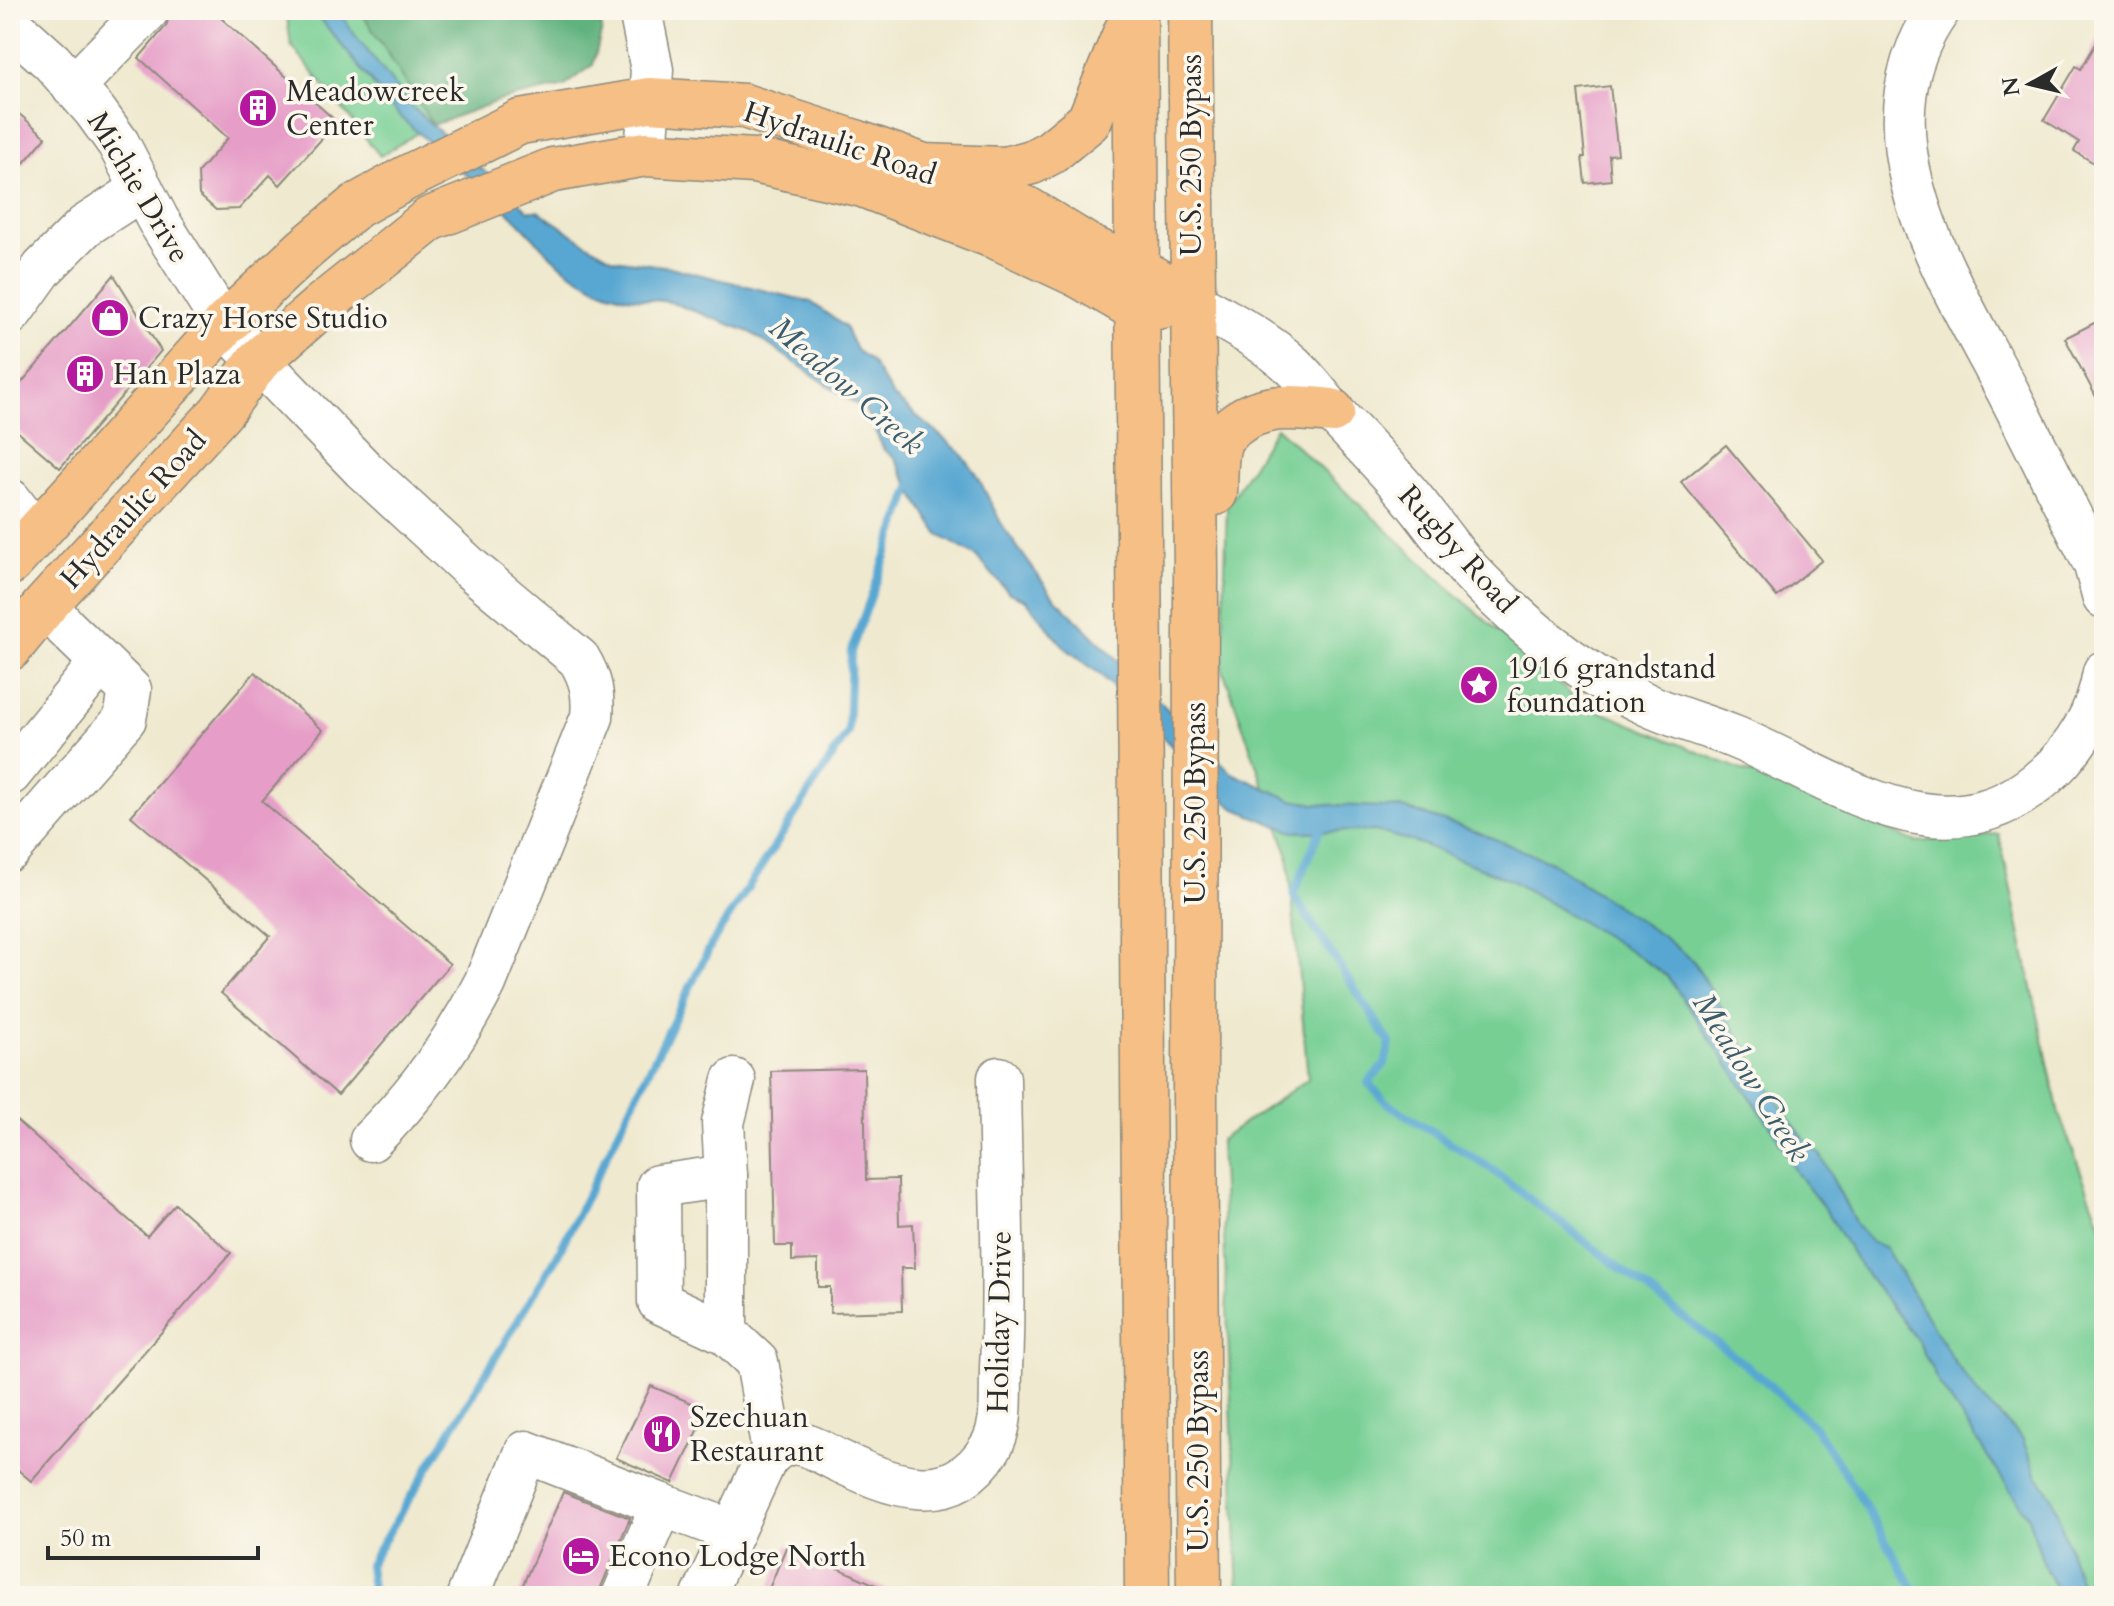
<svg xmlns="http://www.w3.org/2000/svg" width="2114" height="1606" font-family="Cardo,serif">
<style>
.green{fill:#77cf94;stroke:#517d60;stroke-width:2}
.forest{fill:#61b27e;stroke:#466e54;stroke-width:2}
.water{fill:#58a7d2;stroke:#42697e;stroke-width:2}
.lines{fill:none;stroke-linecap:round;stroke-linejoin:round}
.stream{stroke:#58a7d2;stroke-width:8}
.building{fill:#e69ec8}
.minor-casing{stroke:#8d8a7d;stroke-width:45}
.major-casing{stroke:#8d8a7d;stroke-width:47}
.highway-casing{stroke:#8d8a7d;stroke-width:47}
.minor{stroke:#fff;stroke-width:42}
.major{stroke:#f5bf86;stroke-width:44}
.highway{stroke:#f5bf86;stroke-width:44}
.labels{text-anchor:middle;stroke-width:7;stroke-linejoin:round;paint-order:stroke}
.poi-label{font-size:30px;fill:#2b2b2b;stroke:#fbf7ec;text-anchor:start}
.street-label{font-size:30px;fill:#2b2b2b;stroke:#fbf7ec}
.water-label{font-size:32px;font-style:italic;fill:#3d5d6e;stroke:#fbf7ec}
</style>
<rect width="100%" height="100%" fill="#fbf7ec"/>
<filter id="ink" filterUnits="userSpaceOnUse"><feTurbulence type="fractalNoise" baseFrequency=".0125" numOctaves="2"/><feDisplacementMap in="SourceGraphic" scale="16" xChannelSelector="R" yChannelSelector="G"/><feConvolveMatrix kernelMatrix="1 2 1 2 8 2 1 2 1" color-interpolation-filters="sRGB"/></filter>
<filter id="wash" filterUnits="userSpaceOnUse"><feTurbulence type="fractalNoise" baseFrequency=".006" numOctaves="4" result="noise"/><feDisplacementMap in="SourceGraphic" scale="32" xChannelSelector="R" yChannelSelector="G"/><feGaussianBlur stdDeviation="1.8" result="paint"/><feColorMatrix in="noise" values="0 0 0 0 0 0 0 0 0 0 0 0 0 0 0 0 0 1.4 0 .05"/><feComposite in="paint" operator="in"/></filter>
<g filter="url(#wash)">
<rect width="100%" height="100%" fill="#efe9cf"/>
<!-- green -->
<g class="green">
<polygon points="280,10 597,10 602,20 380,156 291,45 287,17"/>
<polygon points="1276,427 1459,597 1582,704 1916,842 1999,834 2059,1114 2104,1233 2104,1596 1239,1596 1220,1140 1308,1079 1288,854 1222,667 1227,506"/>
</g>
<!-- forest -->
<polygon class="forest" points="360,10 596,10 602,29 593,65 565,86 498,101 433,125"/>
<!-- water -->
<polygon class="water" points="313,10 339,10 355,35 412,107 529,211 538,211 584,242 614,259 670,267 811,302 845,327 856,350 870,360 893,396 960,452 977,475 1003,527 1053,596 1232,773 1292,800 1315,804 1403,808 1475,831 1551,862 1665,938 1694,962 1781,1107 1808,1144 1820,1154 1856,1224 1872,1242 1886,1249 1956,1364 1980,1396 2023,1440 2036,1474 2052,1497 2083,1592 2087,1596 2060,1596 2046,1570 2028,1517 1938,1382 1918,1341 1856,1261 1828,1213 1798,1175 1773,1130 1667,976 1629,950 1510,880 1421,844 1375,831 1293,832 1233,808 1101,675 1064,647 1026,600 1009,593 976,556 939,535 918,502 894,457 884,450 866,411 750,332 670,302 626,297 600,289 570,272 552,257 514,217 400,117"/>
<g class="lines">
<!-- stream -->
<g class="stream">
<polyline points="1322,825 1293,895 1390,1043 1385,1064 1368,1083 1387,1103 1490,1168 1761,1377 1815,1428 1854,1487 1918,1596"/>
<polyline points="373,1596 369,1565 556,1258 712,943 848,732 851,651 913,482"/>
</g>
</g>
<g id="blocks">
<!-- building -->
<g class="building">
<polygon points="171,10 212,10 337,122 280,185 270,175 239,209 216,210 199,195 198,172 228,138 139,58 166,26"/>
<polygon points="2104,30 2104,169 2074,151 2079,142 2044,120 2076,66 2081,69"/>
<polygon points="1610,86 1618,154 1609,155 1611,180 1585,183 1582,157 1585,157 1578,90"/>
<polygon points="10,106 46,137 10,179"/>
<polygon points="114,275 161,351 60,468 10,425 10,396"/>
<polygon points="2104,318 2104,412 2065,338"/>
<polygon points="1726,445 1822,560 1777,597 1681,482"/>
<polygon points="255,672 323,730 262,801 450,964 338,1095 221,993 270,936 131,816"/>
<polygon points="864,1069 866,1180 898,1179 899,1225 913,1224 915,1268 901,1268 902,1311 830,1313 830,1287 818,1287 818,1260 792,1261 792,1246 775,1246 771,1071"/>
<polygon points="10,1115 147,1236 175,1204 231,1253 31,1481 10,1463"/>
<polygon points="651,1386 708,1410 673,1483 616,1458"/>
<polygon points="563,1492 630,1518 601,1587 599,1596 518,1596"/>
<polygon points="787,1545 900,1596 766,1596"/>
</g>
</g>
</g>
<g filter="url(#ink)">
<use href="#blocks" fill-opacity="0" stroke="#8d8a7d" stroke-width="2"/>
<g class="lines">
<!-- minor casing -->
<g class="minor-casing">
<g id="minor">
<polyline points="640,10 652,70 646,154"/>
<path d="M 1939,10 C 1851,133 1948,278 2007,390 C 2037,448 2066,507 2095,565 L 2104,598"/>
<path d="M 10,24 L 52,62 L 95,111 L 118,143 L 158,220 L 224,325 L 363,469 L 470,568 L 579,659 C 591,679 594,694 592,717 L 485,983 C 455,1042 418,1093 371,1140"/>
<polyline points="73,87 148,10"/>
<path d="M 1192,301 C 1227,321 1263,339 1293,366 C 1308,380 1320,397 1333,412 C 1359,440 1386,467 1411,497 C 1430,520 1447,545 1467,568 C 1492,594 1518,619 1547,642 C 1576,665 1610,687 1644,703 C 1672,717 1705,725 1734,737 C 1837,779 1942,867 2045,776 C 2075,750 2098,712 2104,672"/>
<polyline points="10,314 43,268 85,226 142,189"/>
<polyline points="10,500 35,533"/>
<polyline points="10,774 101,662"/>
<polyline points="10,850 125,719 130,690 65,627 46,604"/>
<polyline points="726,1176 723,1123 734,1080"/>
<polyline points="726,1333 659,1302 658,1186 726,1176 726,1333 757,1362 773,1451"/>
<polyline points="468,1596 526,1452 662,1505"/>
<polyline points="623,1596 662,1505 732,1531"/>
<path d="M 703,1596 L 765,1461 C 771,1453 779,1446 789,1444 C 805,1441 821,1452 835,1459 C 889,1485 950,1512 990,1448 C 1004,1426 1000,1395 1001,1370 C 1005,1273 1000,1175 999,1078"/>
</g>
</g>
<!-- major casing -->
<g class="major-casing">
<g id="major">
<polyline points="10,563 224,325 305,249 356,206 408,177 520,122 649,100 744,106 855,142 893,161 1027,209 1091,248 1137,269 1192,301"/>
<polyline points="10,648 46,604 221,412 258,361 321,306 430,219 553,170 646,154 754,161 863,185 1001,239 1078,275"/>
</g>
</g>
<!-- highway casing -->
<g class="highway-casing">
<g id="highway">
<polyline points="1135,10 1147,1596"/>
<polyline points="1190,10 1196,572 1195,1105 1199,1596"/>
<polyline points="855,142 924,166 1005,169 1032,162 1051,152 1089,121 1126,31"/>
<polyline points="1078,275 1138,310 1162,306"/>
<path d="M 1215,493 C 1216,476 1214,451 1222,437 C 1224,433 1228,431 1231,428 C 1261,402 1296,407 1332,411"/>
</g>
</g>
<!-- minor -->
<use href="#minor" class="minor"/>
<!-- major -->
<use href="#major" class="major"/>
<!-- highway -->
<use href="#highway" class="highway"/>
</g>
</g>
<!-- icons -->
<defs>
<g id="building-disc" transform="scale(2)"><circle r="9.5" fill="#b5179e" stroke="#fbf7ec"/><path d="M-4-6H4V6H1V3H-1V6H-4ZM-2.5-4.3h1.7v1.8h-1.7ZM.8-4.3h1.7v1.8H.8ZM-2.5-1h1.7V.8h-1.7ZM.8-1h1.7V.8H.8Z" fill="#fff"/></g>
<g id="shop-disc" transform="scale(2)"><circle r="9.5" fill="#b5179e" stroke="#fbf7ec"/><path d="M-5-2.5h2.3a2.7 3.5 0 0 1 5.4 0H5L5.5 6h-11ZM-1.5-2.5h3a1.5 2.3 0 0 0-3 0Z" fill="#fff"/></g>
<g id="sight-disc" transform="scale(2)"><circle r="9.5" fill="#b5179e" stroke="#fbf7ec"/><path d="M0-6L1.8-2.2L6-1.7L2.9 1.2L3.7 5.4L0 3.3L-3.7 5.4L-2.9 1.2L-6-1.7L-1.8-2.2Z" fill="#fff"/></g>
<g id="restaurant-disc" transform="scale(2)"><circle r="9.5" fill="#b5179e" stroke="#fbf7ec"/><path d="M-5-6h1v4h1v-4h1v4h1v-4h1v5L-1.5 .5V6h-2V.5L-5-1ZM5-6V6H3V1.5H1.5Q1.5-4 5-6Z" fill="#fff"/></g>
<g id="hotel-disc" transform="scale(2)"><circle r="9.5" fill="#b5179e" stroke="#fbf7ec"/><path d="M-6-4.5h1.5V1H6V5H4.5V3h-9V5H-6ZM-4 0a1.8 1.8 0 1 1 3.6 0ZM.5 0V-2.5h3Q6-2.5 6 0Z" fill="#fff"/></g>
</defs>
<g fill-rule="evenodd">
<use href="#building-disc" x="258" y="108"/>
<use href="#shop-disc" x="110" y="318"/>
<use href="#building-disc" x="85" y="374"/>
<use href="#sight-disc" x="1479" y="685"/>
<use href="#restaurant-disc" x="662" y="1434"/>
<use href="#hotel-disc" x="581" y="1556"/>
</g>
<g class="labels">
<!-- poi labels -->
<g class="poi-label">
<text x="286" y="101">Meadowcreek<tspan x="286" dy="34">Center</tspan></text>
<text x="138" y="328">Crazy Horse Studio</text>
<text x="113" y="384">Han Plaza</text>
<text x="1507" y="678">1916 grandstand<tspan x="1507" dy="34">foundation</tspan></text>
<text x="690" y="1427">Szechuan<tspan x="690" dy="34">Restaurant</tspan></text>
<text x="609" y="1566">Econo Lodge North</text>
</g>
<!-- street labels -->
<g class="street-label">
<text transform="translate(840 143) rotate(19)" y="10">Hydraulic Road</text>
<text transform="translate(1191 155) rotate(-90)" y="10">U.S. 250 Bypass</text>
<text transform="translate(139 187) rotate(59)" y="10">Michie Drive</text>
<text transform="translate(133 509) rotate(-48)" y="10">Hydraulic Road</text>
<text transform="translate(1458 549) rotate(48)" y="10">Rugby Road</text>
<text transform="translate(1195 803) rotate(-90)" y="10">U.S. 250 Bypass</text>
<text transform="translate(999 1322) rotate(-89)" y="10">Holiday Drive</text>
<text transform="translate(1198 1451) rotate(-90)" y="10">U.S. 250 Bypass</text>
</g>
<!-- water labels -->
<g class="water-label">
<text transform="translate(847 385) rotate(41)" y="11">Meadow Creek</text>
<text transform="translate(1752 1077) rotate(58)" y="11">Meadow Creek</text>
</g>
</g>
<!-- margin -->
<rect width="2114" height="1606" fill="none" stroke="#fbf7ec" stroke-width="40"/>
<!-- north arrow -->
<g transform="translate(2030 84) rotate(262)" stroke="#fbf7ec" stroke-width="6" paint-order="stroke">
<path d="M0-6L14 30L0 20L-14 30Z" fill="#2b2b2b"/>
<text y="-12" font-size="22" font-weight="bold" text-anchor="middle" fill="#2b2b2b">N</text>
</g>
<!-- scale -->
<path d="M48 1546v12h210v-12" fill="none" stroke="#2b2b2b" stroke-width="4"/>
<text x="60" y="1546" font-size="24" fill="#2b2b2b" stroke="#fbf7ec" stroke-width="6" paint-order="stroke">50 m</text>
</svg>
